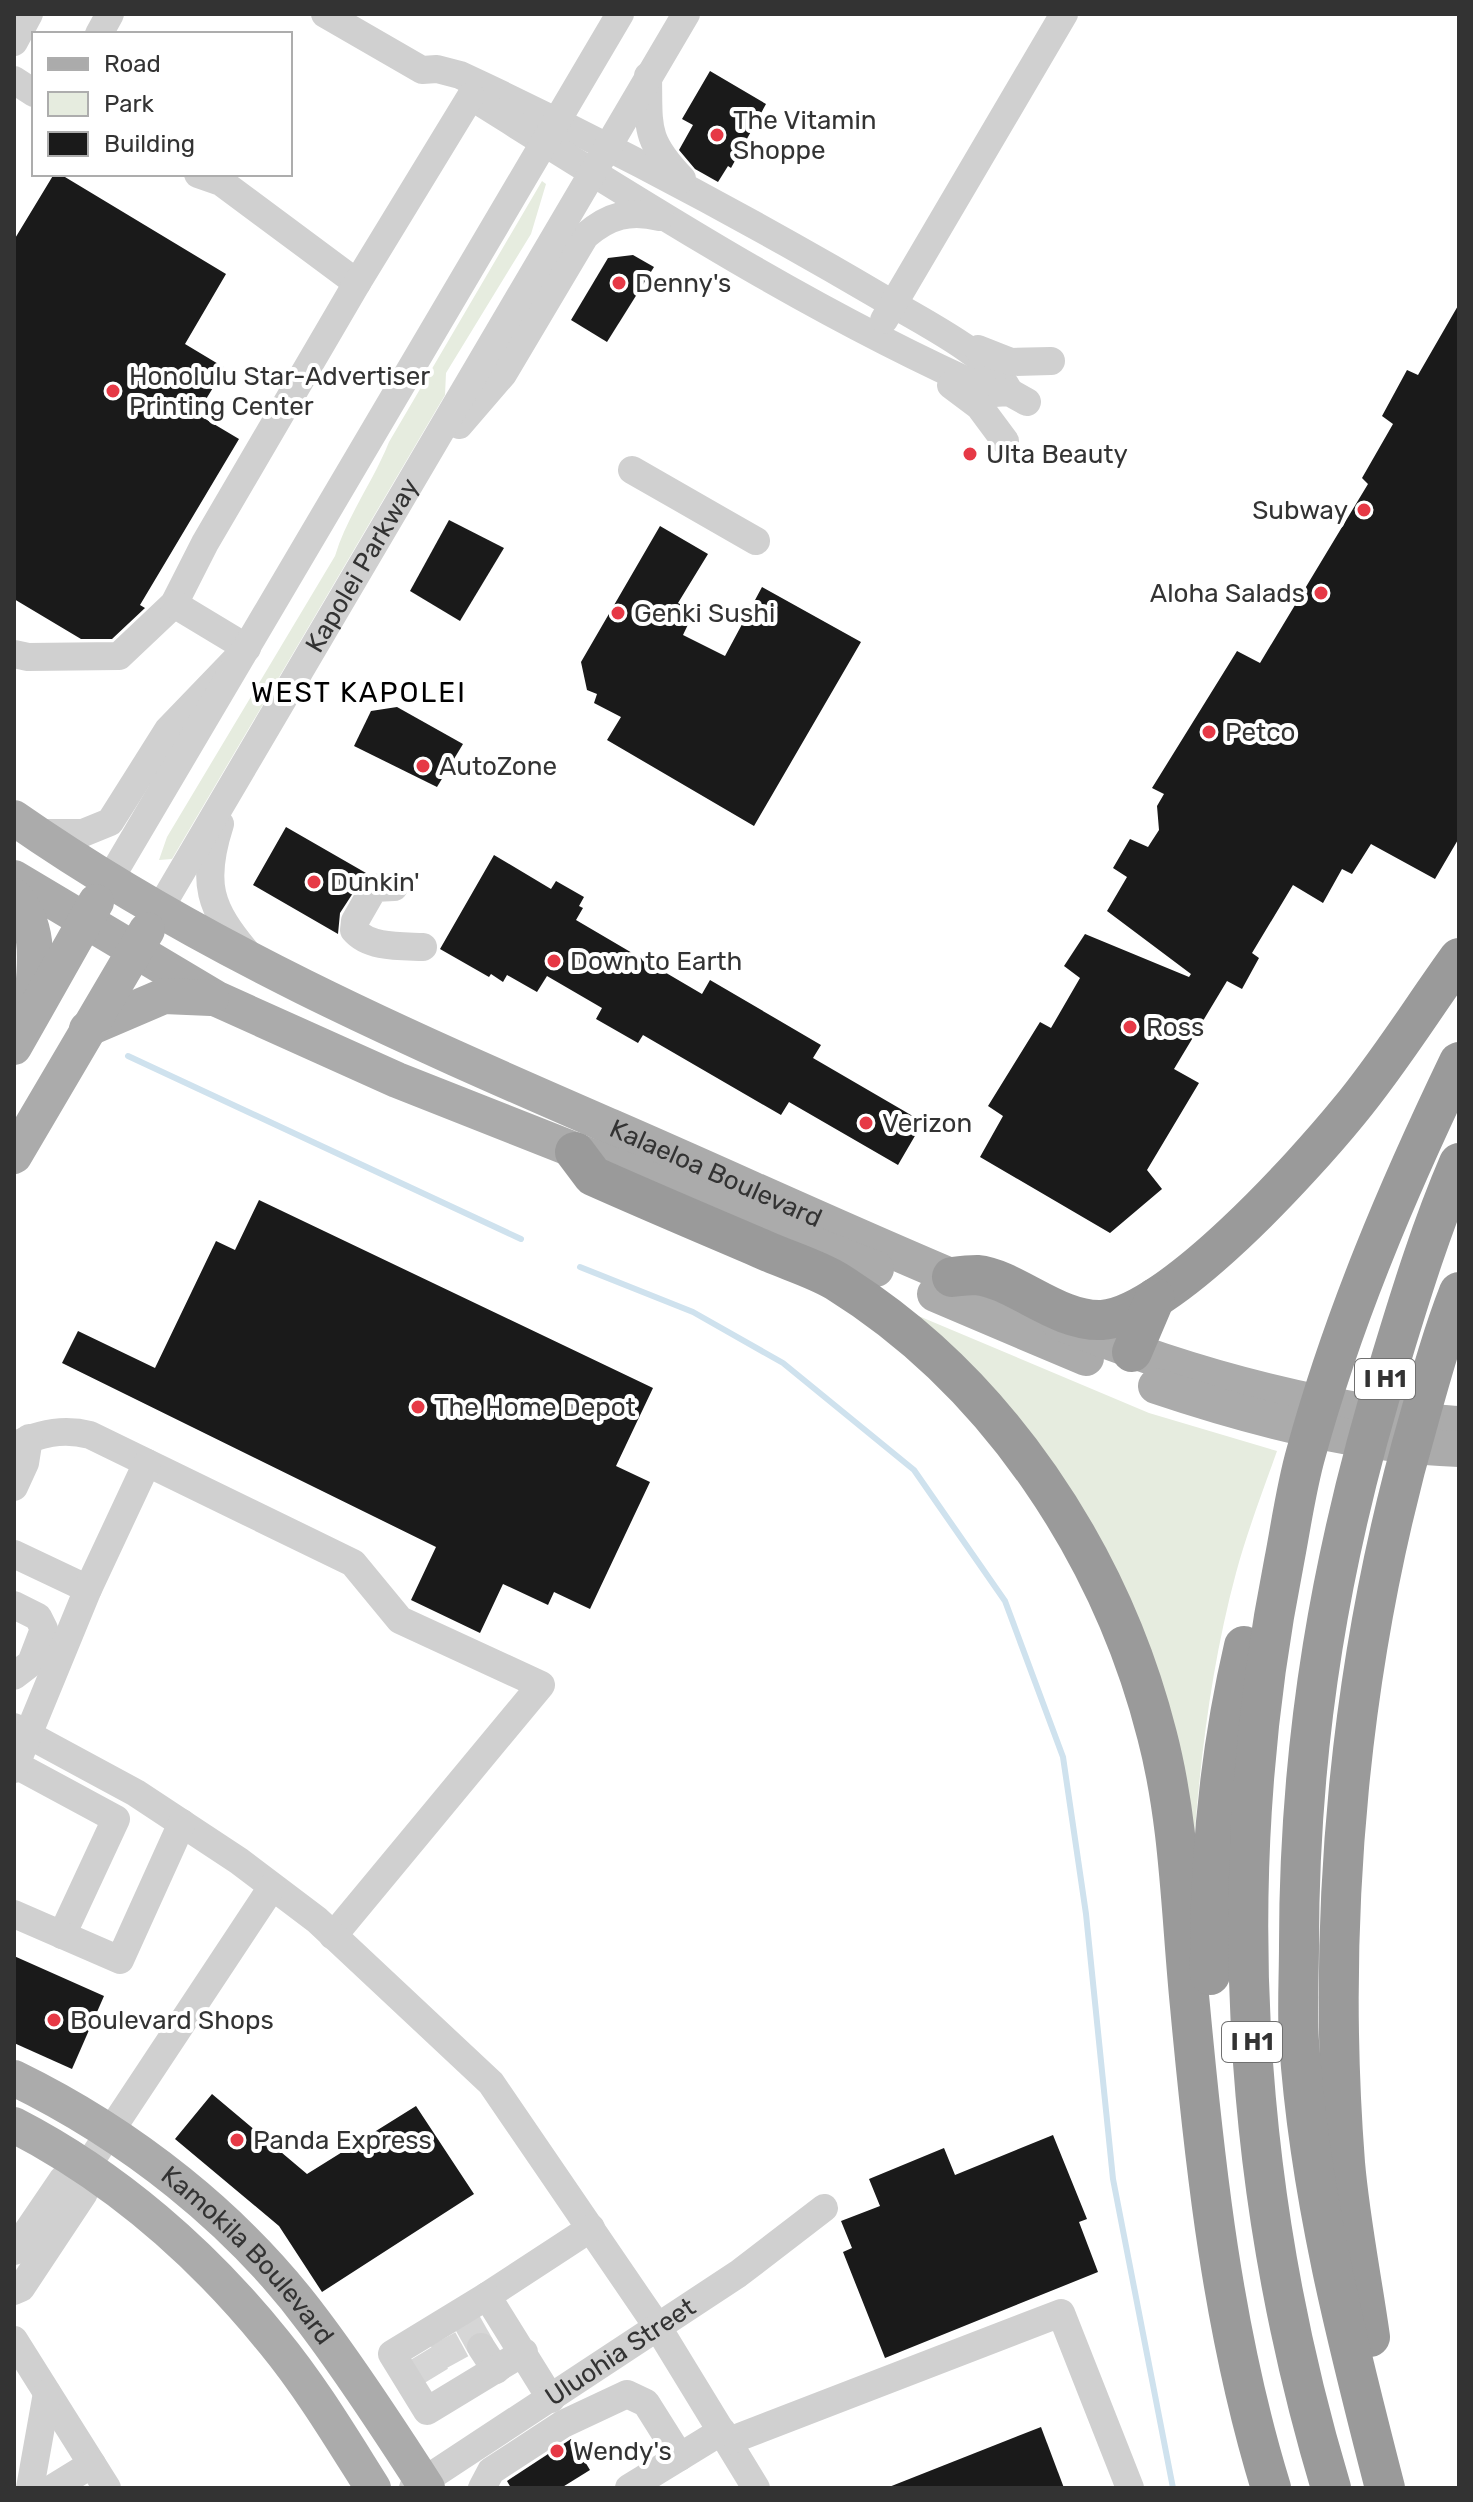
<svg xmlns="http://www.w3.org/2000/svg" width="1473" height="2502" font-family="Rubik,sans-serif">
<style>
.green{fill:#e6ecdf}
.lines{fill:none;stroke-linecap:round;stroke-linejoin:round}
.stream{stroke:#cfe2ee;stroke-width:6}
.building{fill:#1a1a1a}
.minor-tunnel{stroke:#d6d6d6;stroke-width:28;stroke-dasharray:28 14;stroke-linecap:butt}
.minor{stroke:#d0d0d0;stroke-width:28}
.major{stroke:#ababab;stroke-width:36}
.highway{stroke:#9a9a9a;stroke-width:40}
.poi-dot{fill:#e63946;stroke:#fff;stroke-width:3}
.labels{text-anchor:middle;stroke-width:8;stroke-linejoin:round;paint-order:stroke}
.shield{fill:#fff;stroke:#707070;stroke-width:2}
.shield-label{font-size:24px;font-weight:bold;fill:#333}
.poi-label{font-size:26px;fill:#333;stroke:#fff;text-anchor:start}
.street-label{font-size:26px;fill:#333;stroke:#fff}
.neighbourhood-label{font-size:28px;letter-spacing:2px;fill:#000;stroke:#fff}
</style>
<rect width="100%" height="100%" fill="#fff"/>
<!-- green -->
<g class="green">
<path d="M 542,181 L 546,184 L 531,234 L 446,373 L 445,395 L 172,859 L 159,860 L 167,837 L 335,556 C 347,516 373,482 389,442 Z"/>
<path d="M 871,1296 L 1149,1413 L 1277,1451 C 1263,1491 1247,1532 1236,1573 C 1209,1673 1198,1779 1191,1881 L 1112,1591 Z"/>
</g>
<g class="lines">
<!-- stream -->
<g class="stream">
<polyline points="128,1056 521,1239"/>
<polyline points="580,1267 693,1312 783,1363 914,1470 1005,1601 1063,1757 1086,1914 1113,2179 1173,2488"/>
</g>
</g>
<!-- building -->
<g class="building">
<polygon points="710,71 766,104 731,168 728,166 718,182 695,169 679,150 693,125 682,119"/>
<polygon points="54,174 60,174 226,274 185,344 225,368 197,414 239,439 140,605 145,608 112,639 81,639 14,599 14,240"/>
<polygon points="633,255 654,267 607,342 571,320 608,258"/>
<polygon points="1459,304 1459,838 1435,879 1371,844 1352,874 1342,869 1323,903 1293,885 1252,953 1259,958 1242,989 1227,981 1174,1069 1199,1083 1147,1170 1162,1189 1110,1233 980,1157 1003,1116 988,1106 1040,1022 1051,1028 1080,978 1064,966 1085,934 1189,977 1191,974 1107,911 1127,877 1113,868 1130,839 1148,847 1159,830 1157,806 1164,794 1152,788 1237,651 1260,663 1368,484 1362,478 1393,424 1382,416 1407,370 1418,375"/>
<polygon points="449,520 504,548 460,621 410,591"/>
<polygon points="660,526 708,554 678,603 694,612 683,635 725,656 762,587 861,642 754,826 607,740 621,717 594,703 597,694 587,690 581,662"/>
<polygon points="397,707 463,744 437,787 354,746 371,711"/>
<polygon points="286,827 366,873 340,913 338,934 253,885"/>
<polygon points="494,855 551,889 556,881 584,897 579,906 583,908 576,920 702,994 710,980 821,1045 813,1058 923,1122 898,1165 789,1102 781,1115 643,1035 638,1043 596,1019 602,1008 547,976 537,992 507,975 503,982 491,974 489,977 440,949"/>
<polygon points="259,1200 653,1388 616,1466 650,1482 590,1609 554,1592 548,1605 503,1584 480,1633 411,1600 436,1547 62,1363 78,1331 155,1368 216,1241 235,1250"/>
<polygon points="14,1956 104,1996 72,2069 14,2043"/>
<polygon points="212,2094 307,2174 416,2106 474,2194 322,2292 279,2226 175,2139"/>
<polygon points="1053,2135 1087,2219 1079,2222 1098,2272 885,2358 843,2252 852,2248 841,2221 880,2206 869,2179 944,2148 955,2175"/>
<polygon points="1041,2427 1064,2488 889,2488 889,2487"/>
<polygon points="571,2439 590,2470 561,2488 511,2488 507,2481"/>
</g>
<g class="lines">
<!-- minor-tunnel -->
<g class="minor-tunnel">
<polyline points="467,2322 481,2347"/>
<polyline points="443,2339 456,2363"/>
<polyline points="422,2353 436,2376"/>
</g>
<!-- minor -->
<g class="minor">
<path d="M 325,14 L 422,70 L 437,69 L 460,75 C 604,142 743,216 879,296 C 912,316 996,357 1009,392"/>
<polyline points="99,34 110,14"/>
<polyline points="14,42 29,14"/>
<path d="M 648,76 C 649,128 644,139 682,179"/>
<polyline points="14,80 34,93"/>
<path d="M 475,99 C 643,204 812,313 994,393 L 1009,392 L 1027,402"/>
<polyline points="198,174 221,182 357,283"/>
<polyline points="884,320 1064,14"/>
<polyline points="978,349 1011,362 1051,361"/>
<polyline points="951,385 979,406 1005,441"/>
<path d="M 459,425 L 503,374 L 585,236 C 609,215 630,210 660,217"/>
<polyline points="632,470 756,541"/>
<polyline points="14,654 28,657 119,656 174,604 205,543 357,283 471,96"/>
<path d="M 220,824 C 201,883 209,908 248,954"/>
<polyline points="36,833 83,833 110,822 168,730 247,648 174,604"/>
<polyline points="110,879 620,14"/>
<path d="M 394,887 L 374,888 L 355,921 L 354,930 C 369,948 401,946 423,947"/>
<path id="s1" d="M 159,910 L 686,14"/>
<path d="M 14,1446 C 39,1433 63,1428 90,1435 L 353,1563 L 400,1620 L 541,1685 L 333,1936"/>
<polyline points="14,1487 25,1463 29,1438"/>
<polyline points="14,1554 88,1589"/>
<polyline points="14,1605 38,1617 44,1629 31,1663 14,1676"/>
<polyline points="14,1727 136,1793 239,1861 317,1920 491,2083 657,2326 756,2488"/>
<polyline points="16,1765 116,1819 62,1935"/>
<polyline points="14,1769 88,1589 147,1463"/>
<polyline points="14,1914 120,1960 182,1823"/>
<polyline points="86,2168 272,1887"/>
<polyline points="14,2251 63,2179 86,2168 84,2193 21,2288 14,2291"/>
<polyline points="487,2296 591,2228"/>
<polyline points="14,2340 107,2488"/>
<polyline points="481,2347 496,2370"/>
<polyline points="524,2352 427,2411 392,2354 487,2296 551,2399"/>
<polyline points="729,2441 1061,2313 1130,2488"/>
<polyline points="30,2488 47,2393"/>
<polyline points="53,2488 92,2464"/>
<path id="s2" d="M 413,2488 L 738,2274 L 824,2208"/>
<polyline points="482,2488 491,2471 563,2424 627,2394 646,2403 680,2457"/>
<polyline points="629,2488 722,2431"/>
</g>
<!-- major -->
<g class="major">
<path id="s3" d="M 14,818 C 202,949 405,1037 614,1128 C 736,1181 856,1237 979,1288"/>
<polyline points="14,878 217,999 397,1080 876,1269"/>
<path d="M 14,896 C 42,928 35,965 32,1004"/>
<polyline points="87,1029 164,996 211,998"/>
<polyline points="14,1047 96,902"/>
<polyline points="14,1156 147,930"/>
<polyline points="935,1294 1086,1358"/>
<path d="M 1059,1322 C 1161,1365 1265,1395 1375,1413 C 1403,1417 1431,1423 1459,1424"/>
<path d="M 1156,1386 C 1254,1419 1356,1445 1459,1449"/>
<path id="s4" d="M 14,2078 C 129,2134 238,2219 314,2322 C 354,2375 391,2432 427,2488"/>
<path d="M 14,2125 C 115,2177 203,2254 274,2342 C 311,2387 342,2439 373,2488"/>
</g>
<!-- highway -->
<g class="highway">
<path d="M 575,1152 L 593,1176 C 649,1201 706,1225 762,1249 C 786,1260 814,1268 836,1281 C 997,1381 1111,1554 1157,1735 C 1180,1823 1181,1916 1190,2006 C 1205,2168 1223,2332 1271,2488"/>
<path d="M 952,1277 C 960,1276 969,1275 977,1275 C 1015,1279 1057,1322 1102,1320 C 1170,1315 1305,1165 1349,1111 C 1389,1063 1422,1009 1459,958"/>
<polyline points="1132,1352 1155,1298"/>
<path d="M 1210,1975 C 1209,1864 1219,1753 1244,1646"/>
<path d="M 1370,2337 C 1362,2280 1350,2221 1345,2163 C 1326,1915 1350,1657 1419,1419 C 1431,1376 1443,1333 1459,1292"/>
<path d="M 1331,2488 C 1241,2188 1223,1869 1284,1562 C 1291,1526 1296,1488 1306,1453 C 1343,1318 1398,1189 1459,1062"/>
<path d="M 1385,2488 C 1347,2341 1309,2193 1299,2041 C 1297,2009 1299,1977 1299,1945 C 1299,1739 1331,1553 1392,1356 C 1412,1290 1432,1226 1459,1163"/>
</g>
</g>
<!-- markers -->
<g class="poi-dot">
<circle cx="717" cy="135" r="8"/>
<circle cx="619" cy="283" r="8"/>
<circle cx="113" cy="391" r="8"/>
<circle cx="970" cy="454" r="8"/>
<circle cx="1364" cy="510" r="8"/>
<circle cx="1321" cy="593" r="8"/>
<circle cx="618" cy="613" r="8"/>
<circle cx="1209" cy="732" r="8"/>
<circle cx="423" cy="766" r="8"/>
<circle cx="314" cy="882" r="8"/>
<circle cx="554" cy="961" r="8"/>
<circle cx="1130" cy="1027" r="8"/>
<circle cx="866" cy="1123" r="8"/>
<circle cx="418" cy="1407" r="8"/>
<circle cx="54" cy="2020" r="8"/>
<circle cx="237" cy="2140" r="8"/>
<circle cx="557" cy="2451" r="8"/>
</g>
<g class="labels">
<!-- shield labels -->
<g class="shield">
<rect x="1355" y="1359" width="60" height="40" rx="6"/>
<rect x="1222" y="2022" width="60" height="40" rx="6"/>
</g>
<g class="shield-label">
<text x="1385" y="1387">I H1</text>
<text x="1252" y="2050">I H1</text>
</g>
<!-- poi labels -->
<g class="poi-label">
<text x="733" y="129">The Vitamin<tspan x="733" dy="30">Shoppe</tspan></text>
<text x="635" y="292">Denny's</text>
<text x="129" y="385">Honolulu Star-Advertiser<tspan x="129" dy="30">Printing Center</tspan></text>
<text x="986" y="463">Ulta Beauty</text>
<text x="1348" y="519" text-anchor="end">Subway</text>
<text x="1305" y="602" text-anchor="end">Aloha Salads</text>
<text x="634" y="622">Genki Sushi</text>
<text x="1225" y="741">Petco</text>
<text x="439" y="775">AutoZone</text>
<text x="330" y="891">Dunkin'</text>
<text x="570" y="970">Down to Earth</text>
<text x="1146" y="1036">Ross</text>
<text x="882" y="1132">Verizon</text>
<text x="434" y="1416">The Home Depot</text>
<text x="70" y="2029">Boulevard Shops</text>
<text x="253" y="2149">Panda Express</text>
<text x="573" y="2460">Wendy's</text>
</g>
<!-- street labels -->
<g class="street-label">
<text dy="9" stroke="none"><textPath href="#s1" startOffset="400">Kapolei Parkway</textPath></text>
<text dy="9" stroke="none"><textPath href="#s3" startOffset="788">Kalaeloa Boulevard</textPath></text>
<text dy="9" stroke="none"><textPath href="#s4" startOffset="296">Kamokila Boulevard</textPath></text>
<text dy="9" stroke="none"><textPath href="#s2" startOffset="248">Uluohia Street</textPath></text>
</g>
<!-- neighbourhood labels -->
<g class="neighbourhood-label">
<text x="359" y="702">WEST KAPOLEI</text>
</g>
</g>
<!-- border -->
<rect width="1473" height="2502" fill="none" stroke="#333333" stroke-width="32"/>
<!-- legend -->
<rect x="32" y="32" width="260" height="144" fill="#ffffff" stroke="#adadad" stroke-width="2"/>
<rect x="48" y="58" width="40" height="12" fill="#ababab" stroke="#adadad" stroke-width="2"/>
<text x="104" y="72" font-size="24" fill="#333333">Road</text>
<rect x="48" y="92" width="40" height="24" fill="#e6ecdf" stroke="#adadad" stroke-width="2"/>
<text x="104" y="112" font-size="24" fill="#333333">Park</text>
<rect x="48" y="132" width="40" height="24" fill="#1a1a1a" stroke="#adadad" stroke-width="2"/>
<text x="104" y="152" font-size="24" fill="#333333">Building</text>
</svg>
